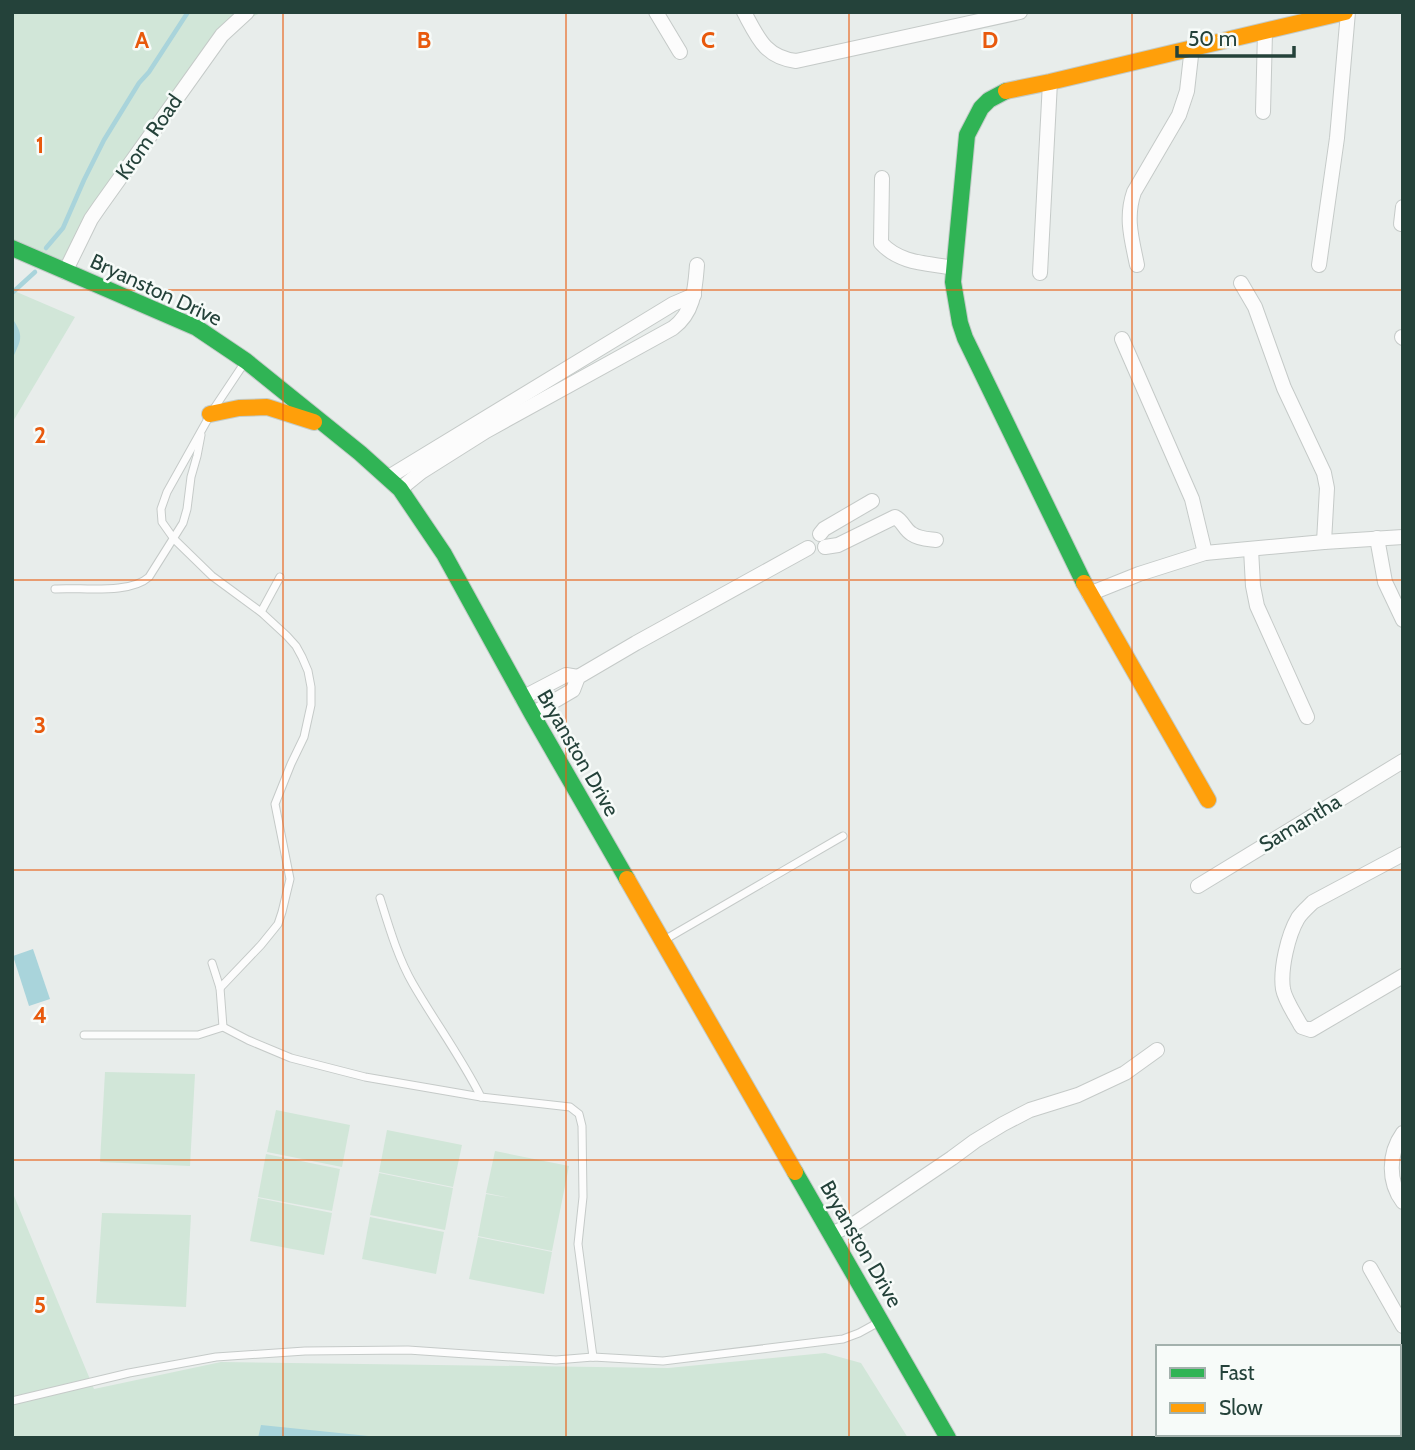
<svg xmlns="http://www.w3.org/2000/svg" width="1415" height="1450" font-family="Cabin,sans-serif">
<style>
.green{fill:#d1e6d8}
.water{fill:#a9d4db}
.lines{fill:none;stroke-linecap:round;stroke-linejoin:round}
.stream{stroke:#a9d4db;stroke-width:4.5}
.lane-casing{stroke:#c5cac8;stroke-width:9}
.street-casing{stroke:#c5cac8;stroke-width:16}
.fast-casing{stroke:#c3cbc8;stroke-width:18}
.slow-casing{stroke:#c3cbc8;stroke-width:18}
.lane{stroke:#fcfcfc;stroke-width:7}
.street{stroke:#fcfcfc;stroke-width:14}
.fast{stroke:#30b455;stroke-width:16}
.slow{stroke:#ff9f0a;stroke-width:16}
.grid{fill:none;stroke:#e8590c;stroke-width:2;stroke-opacity:0.55}
.labels{text-anchor:middle;stroke-width:5;stroke-linejoin:round;paint-order:stroke}
.street-label{font-size:21px;fill:#24423a;stroke:#f7fbf9}
.grid-label{font-size:23px;text-anchor:middle;font-weight:bold;fill:#e8590c;stroke:#f7fbf9;stroke-width:5;stroke-linejoin:round;paint-order:stroke}
</style>
<rect width="100%" height="100%" fill="#e8edeb"/>
<!-- green -->
<g class="green">
<polygon points="12,12 263,12 230,27 90,218 68,268 12,244"/>
<polygon points="12,290 75,317 12,423"/>
<polygon points="105,1072 195,1074 190,1166 100,1162"/>
<polygon points="276,1110 350,1125 342,1167 267,1152"/>
<polygon points="387,1130 462,1145 453,1187 379,1172"/>
<polygon points="495,1151 569,1166 552,1251 478,1236 486,1194 510,1198 486,1193"/>
<polygon points="266,1154 340,1169 332,1211 258,1197"/>
<polygon points="379,1173 453,1188 445,1230 370,1215"/>
<polygon points="12,1191 94,1389 221,1362 668,1368 825,1353 861,1363 908,1438 12,1438"/>
<polygon points="258,1198 332,1213 324,1255 250,1241"/>
<polygon points="102,1213 191,1215 186,1307 96,1303"/>
<polygon points="370,1217 444,1232 436,1274 362,1259"/>
<polygon points="478,1237 552,1252 544,1294 469,1279"/>
</g>
<!-- water -->
<g class="water">
<path d="M 12,321 L 14,321 C 26,339 18,343 12,361 Z"/>
<polygon points="33,949 50,999 29,1006 13,956"/>
<polygon points="261,1425 388,1438 258,1438"/>
</g>
<g class="lines">
<!-- stream -->
<g class="stream">
<polyline points="46,248 63,228 84,180 104,140 139,83 149,72 188,12"/>
<polyline points="12,293 35,272"/>
</g>
<!-- lane casing -->
<g class="lane-casing">
<g id="lane">
<polyline points="215,407 245,362"/>
<polyline points="209,417 167,492 161,509 162,522 174,539 212,576 261,612 287,636 296,646 302,657 308,671 311,687 311,705 304,737 291,764 275,804 290,879 282,912 278,924 261,945 220,988"/>
<path d="M 55,589 C 81,587 129,595 149,577 L 183,523 L 187,509 L 191,477 L 197,456 L 201,435"/>
<polyline points="261,612 280,577"/>
<path d="M 380,898 C 389,927 398,958 413,984 C 435,1022 461,1057 481,1097"/>
<polyline points="666,939 843,836"/>
<polyline points="212,963 220,988 223,1027"/>
<polyline points="84,1035 198,1035 223,1027 248,1040 291,1058 365,1077 481,1097 570,1107 579,1114 582,1126 583,1197 578,1244 593,1357"/>
<polyline points="12,1401 129,1373 216,1357 305,1351 408,1350 556,1360 593,1357 663,1361 843,1339 859,1333 879,1322"/>
</g>
</g>
<!-- street casing -->
<g class="street-casing">
<g id="street">
<polyline points="656,12 680,52"/>
<path d="M 744,12 C 758,38 765,57 796,61 L 1020,12"/>
<polyline points="1263,112 1265,32"/>
<path d="M 882,178 L 881,243 C 900,264 928,263 954,268"/>
<polyline points="1401,224 1403,207"/>
<path d="M 1137,265 C 1132,240 1125,218 1134,192 L 1179,115 L 1187,91 L 1192,47"/>
<polyline points="1319,265 1337,138 1348,12"/>
<polyline points="65,272 91,219 100,206 222,35 247,12"/>
<polyline points="1040,273 1050,82"/>
<polyline points="1241,283 1255,307 1284,388 1324,473 1327,488 1324,542"/>
<polyline points="1402,337 1403,338"/>
<polyline points="1122,339 1192,499 1205,553"/>
<polyline points="387,478 650,318 673,304 694,295"/>
<path d="M 400,489 L 421,472 L 486,431 L 673,328 C 694,312 695,290 697,265"/>
<polyline points="820,534 824,529 872,501"/>
<polyline points="1377,538 1385,582 1403,620"/>
<path d="M 825,547 L 838,545 L 895,517 C 903,521 904,529 912,534 C 919,539 928,539 936,540"/>
<polyline points="1251,549 1253,586 1257,606 1307,717"/>
<polyline points="1089,594 1139,574 1205,553 1324,542 1403,537"/>
<polyline points="522,698 566,675 578,677"/>
<polyline points="532,714 573,690 578,677 636,643 808,548"/>
<path d="M 1403,854 L 1313,902 C 1308,907 1302,912 1298,918 C 1288,935 1280,969 1283,989 C 1285,1000 1294,1013 1300,1024 L 1302,1027 L 1311,1030 L 1403,976"/>
<polyline points="1198,886 1403,761"/>
<path d="M 1403,1133 C 1388,1154 1388,1182 1403,1202"/>
<polyline points="831,1234 857,1222 952,1158 975,1141 1003,1124 1030,1110 1078,1095 1125,1073 1157,1050"/>
<polyline points="1370,1268 1403,1326"/>
</g>
</g>
<!-- fast casing -->
<g class="fast-casing">
<g id="fast">
<polyline points="1006,91 989,100 981,108 967,135 953,282 960,323 965,338 1084,583"/>
<polyline points="12,248 197,328 246,361 360,453 400,489 444,554 532,714 627,879"/>
<polyline points="795,1172 948,1438"/>
</g>
</g>
<!-- slow casing -->
<g class="slow-casing">
<g id="slow">
<polyline points="1006,91 1050,82 1345,12"/>
<polyline points="210,414 239,408 267,407 314,422"/>
<polyline points="1084,583 1208,800"/>
<polyline points="627,879 795,1172"/>
</g>
</g>
<!-- lane -->
<use href="#lane" class="lane"/>
<!-- street -->
<use href="#street" class="street"/>
<!-- fast -->
<use href="#fast" class="fast"/>
<!-- slow -->
<use href="#slow" class="slow"/>
</g>
<!-- grid -->
<path class="grid" d="M 283,12 L 283,1438M 566,12 L 566,1438M 849,12 L 849,1438M 1132,12 L 1132,1438M 12,290 L 1403,290M 12,580 L 1403,580M 12,870 L 1403,870M 12,1160 L 1403,1160"/>
<g class="labels">
<!-- street labels -->
<g class="street-label">
<text transform="translate(149 137) rotate(-55)" y="7">Krom Road</text>
<text transform="translate(156 290) rotate(25)" y="7">Bryanston Drive</text>
<text transform="translate(578 753) rotate(60)" y="7">Bryanston Drive</text>
<text transform="translate(1300 823) rotate(-31)" y="7">Samantha</text>
<text transform="translate(861 1244) rotate(60)" y="7">Bryanston Drive</text>
</g>
</g>
<g class="grid-label">
<text x="142" y="48">A</text>
<text x="424" y="48">B</text>
<text x="708" y="48">C</text>
<text x="990" y="48">D</text>
<text x="40" y="153">1</text>
<text x="40" y="443">2</text>
<text x="40" y="733">3</text>
<text x="40" y="1023">4</text>
<text x="40" y="1313">5</text>
</g>
<!-- border -->
<rect width="1415" height="1450" fill="none" stroke="#24423a" stroke-width="28"/>
<!-- legend -->
<rect x="1156" y="1345" width="245" height="91" fill="#f7fbf9" stroke="#a3b1ad" stroke-width="2"/>
<rect x="1170" y="1368" width="35" height="10" fill="#30b455" stroke="#a3b1ad" stroke-width="2"/>
<text x="1219" y="1380" font-size="21" fill="#24423a">Fast</text>
<rect x="1170" y="1403" width="35" height="10" fill="#ff9f0a" stroke="#a3b1ad" stroke-width="2"/>
<text x="1219" y="1415" font-size="21" fill="#24423a">Slow</text>
<!-- scale -->
<path d="M1177 46v10h117v-10" fill="none" stroke="#24423a" stroke-width="3.5"/>
<text x="1188" y="46" font-size="21" fill="#24423a" stroke="#f7fbf9" stroke-width="5" paint-order="stroke">50 m</text>
</svg>
